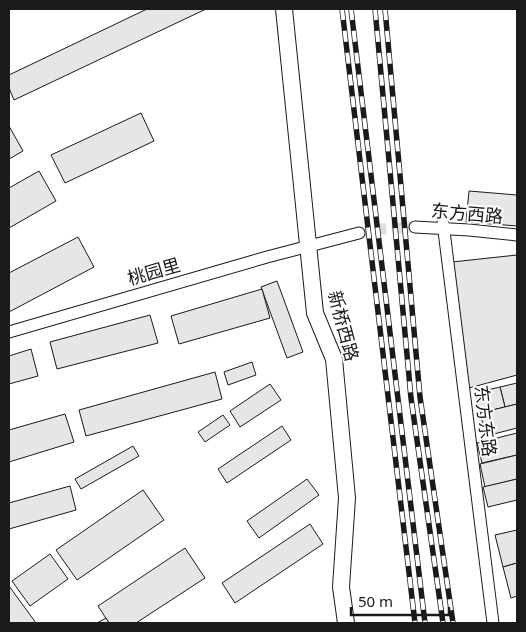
<svg xmlns="http://www.w3.org/2000/svg" width="526" height="632" font-family="'Noto Sans','Noto Sans SC',sans-serif">
<style>
.building{fill:#e6e6e6;stroke:#1a1a1a}
.lines{fill:none;stroke-linecap:round;stroke-linejoin:round}
.street-tunnel{stroke:#ddd;stroke-width:11;stroke-dasharray:11 5.5;stroke-linecap:butt}
.street-casing{stroke:#1a1a1a;stroke-width:13}
.secondary-casing{stroke:#1a1a1a;stroke-width:18}
.street{stroke:#fff;stroke-width:11}
.secondary{stroke:#fff;stroke-width:16}
.rail-casing{stroke:#1a1a1a;stroke-width:5.5}
.rail{stroke:#fff;stroke-width:4;stroke-dasharray:11;stroke-linecap:butt}
.labels{text-anchor:middle;stroke-width:4;stroke-linejoin:round;paint-order:stroke}
.street-label{font-size:18px;fill:#1a1a1a;stroke:#fff}
</style>
<rect width="100%" height="100%" fill="#fff"/>
<!-- building -->
<g class="building">
<polygon points="147,9 206,9 14,100 9,88 9,75"/>
<polygon points="141,113 154,141 65,183 51,155"/>
<polygon points="9,126 23,151 9,159"/>
<polygon points="39,171 56,201 9,228 9,188"/>
<polygon points="469,191 517,195 517,226 466,222"/>
<polygon points="78,237 94,267 9,312 9,273"/>
<polygon points="517,255 517,375 469,388 452,262"/>
<polygon points="277,281 303,352 287,358 261,287"/>
<polygon points="262,289 270,318 179,344 171,316"/>
<polygon points="150,315 158,343 57,369 50,342"/>
<polygon points="31,349 38,376 9,384 9,356"/>
<polygon points="252,362 256,375 228,385 224,372"/>
<polygon points="215,372 222,399 86,436 79,410"/>
<polygon points="517,383 517,404 505,407 500,387"/>
<polygon points="270,384 281,400 240,427 230,411"/>
<polygon points="500,387 505,407 480,413 475,393"/>
<polygon points="517,404 517,428 486,436 480,413"/>
<polygon points="65,414 74,442 9,462 9,430"/>
<polygon points="223,415 230,425 205,442 198,432"/>
<polygon points="282,426 291,440 227,483 218,469"/>
<polygon points="517,433 517,455 482,463 477,443"/>
<polygon points="133,446 139,456 81,489 75,479"/>
<polygon points="517,455 517,479 485,487 480,464"/>
<polygon points="307,479 319,495 259,538 247,521"/>
<polygon points="517,479 517,500 488,507 483,487"/>
<polygon points="70,486 76,510 9,529 9,503"/>
<polygon points="143,490 164,520 77,580 56,550"/>
<polygon points="310,524 323,544 235,603 222,583"/>
<polygon points="517,530 517,563 503,567 495,535"/>
<polygon points="185,548 205,578 136,623 109,623 98,606"/>
<polygon points="50,554 68,579 30,606 12,581"/>
<polygon points="517,563 517,596 511,598 503,567"/>
<polygon points="9,586 36,623 9,623"/>
<polygon points="106,618 109,623 97,623"/>
</g>
<g class="lines">
<!-- street-tunnel -->
<polyline class="street-tunnel" points="359,233 381,229 415,227"/>
<!-- street casing -->
<g class="street-casing">
<g id="street">
<polyline points="443,223 493,623"/>
<polyline points="415,227 469,230 517,235"/>
<polyline points="9,332 267,257 359,233"/>
</g>
</g>
<!-- secondary casing -->
<g class="secondary-casing">
<polyline id="secondary" points="284,9 315,313 334,359 347,498 341,587 346,623"/>
</g>
<!-- street -->
<use href="#street" class="street"/>
<!-- secondary -->
<use href="#secondary" class="secondary"/>
<!-- rail casing -->
<g class="rail-casing">
<g id="rail">
<polyline points="342,9 415,623"/>
<polyline points="351,9 425,623"/>
<polyline points="375,9 411,398 443,623"/>
<polyline points="385,9 420,397 453,623"/>
</g>
</g>
<!-- rail -->
<use href="#rail" class="rail"/>
</g>
<g class="labels">
<!-- street labels -->
<g class="street-label">
<text transform="translate(467 214) rotate(5)" y="6">东方西路</text>
<text transform="translate(154 272) rotate(-16)" y="6">桃园里</text>
<text transform="translate(343 326) rotate(75)" y="6">新桥西路</text>
<text transform="translate(485 421) rotate(83)" y="6">东方东路</text>
</g>
</g>
<!-- border -->
<rect width="526" height="632" fill="none" stroke="#1a1a1a" stroke-width="20"/>
<!-- scale -->
<path d="M351 607v8h98v-8" fill="none" stroke="#1a1a1a" stroke-width="2.5"/>
<text x="358" y="607" font-size="15" fill="#1a1a1a" stroke="#ffffff" stroke-width="4" paint-order="stroke">50 m</text>
</svg>
